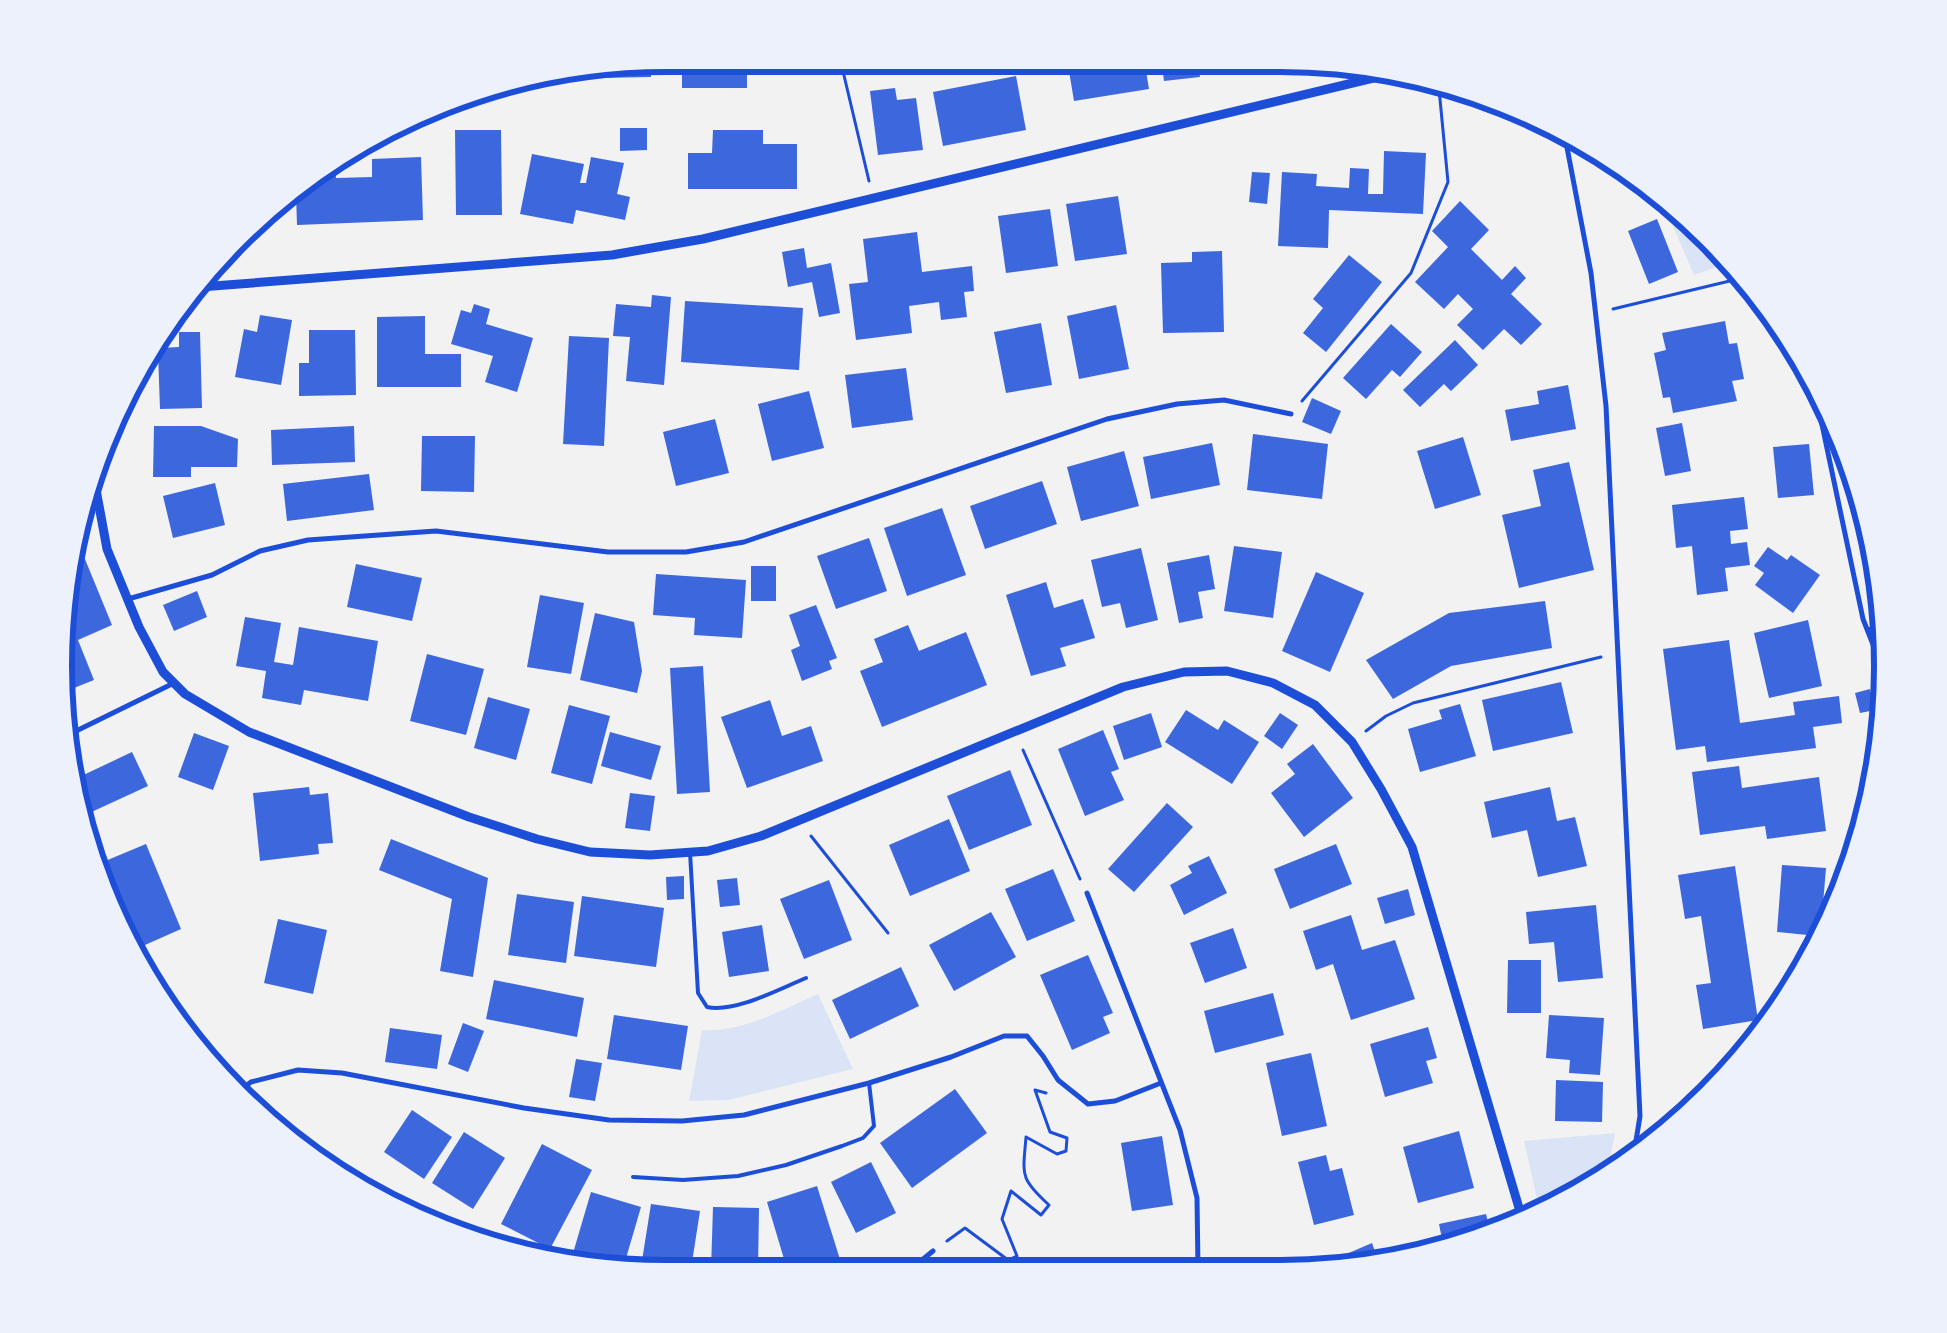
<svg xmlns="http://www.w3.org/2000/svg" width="1947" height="1333" font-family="'Fira Sans',sans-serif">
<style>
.green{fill:#dbe4f7}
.building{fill:#3d67dc}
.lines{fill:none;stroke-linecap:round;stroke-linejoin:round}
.path{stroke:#1d4ed8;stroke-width:3}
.service{stroke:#1d4ed8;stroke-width:4}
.minor{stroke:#1d4ed8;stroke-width:5}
.tertiary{stroke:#1d4ed8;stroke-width:9}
.rim{fill:none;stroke:#1d4ed8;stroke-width:6}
</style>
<rect width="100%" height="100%" fill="#f2f2f2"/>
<!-- green -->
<g class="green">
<polygon points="1662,201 1707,240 1726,264 1694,275"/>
<path d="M 818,994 L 853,1069 L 729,1100 L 689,1101 L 702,1030 C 744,1032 781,1010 818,994 Z"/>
<polygon points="1615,1133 1609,1164 1603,1174 1539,1208 1524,1141"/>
</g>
<!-- building -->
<g class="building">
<polygon points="1198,64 1200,77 1164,81 1162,65"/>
<polygon points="1068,65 1145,65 1149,89 1074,101"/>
<polygon points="651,68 651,77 599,78 599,69"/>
<rect x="682" y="68" width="65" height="20"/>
<polygon points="1016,76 1026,130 943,146 933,92"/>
<polygon points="895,88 897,100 916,98 923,150 878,155 870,91"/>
<polygon points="620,128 647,128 647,150 620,151"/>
<polygon points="455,130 501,130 502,215 456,215"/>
<polygon points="713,130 763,130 763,144 797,144 797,189 688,189 688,153 712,153"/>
<polygon points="1384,151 1426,153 1423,214 1329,210 1328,248 1278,246 1282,172 1317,174 1316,186 1349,188 1350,168 1369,169 1368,194 1383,194"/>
<polygon points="532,154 584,164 580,183 586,183 591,157 624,163 617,194 630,197 625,220 576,210 573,224 520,214"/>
<polygon points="421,157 423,220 297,225 296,194 331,165 335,164 336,178 372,177 372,159"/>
<polygon points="1252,172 1270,173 1267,204 1249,202"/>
<polygon points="1118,196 1127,254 1075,261 1066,204"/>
<polygon points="1460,201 1489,230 1471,249 1502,280 1515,266 1526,278 1511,294 1542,324 1521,345 1504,329 1483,350 1457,325 1473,309 1458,294 1444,309 1415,282 1448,247 1432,231"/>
<polygon points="1050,209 1058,266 1006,273 998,216"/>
<polygon points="1657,219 1678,272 1649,284 1628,231"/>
<polygon points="917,232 922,272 972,266 974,291 964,292 967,317 941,320 939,302 909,306 912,333 856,340 849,284 868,282 863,239"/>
<polygon points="804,248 807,268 831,263 840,313 819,317 812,282 788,287 782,252"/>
<polygon points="1222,251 1224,332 1163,333 1161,263 1192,262 1192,252"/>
<polygon points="1349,255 1382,282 1326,352 1303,333 1323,308 1313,299"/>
<polygon points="652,295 671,297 664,385 626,381 630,337 613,336 616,304 651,307"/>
<polygon points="685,301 803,308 799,370 681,362"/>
<polygon points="474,304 490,309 486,324 533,338 517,392 485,382 493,356 451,344 461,310 471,313"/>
<polygon points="1116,305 1129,369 1079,379 1067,316"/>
<polygon points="260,315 292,320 281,385 235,377 244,329 257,332"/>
<polygon points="425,316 425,354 461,354 461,387 377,387 377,317"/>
<polygon points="1725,321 1729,344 1737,343 1744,379 1732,381 1737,401 1673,413 1670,397 1663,398 1654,353 1666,350 1662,333"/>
<polygon points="1041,323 1052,385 1006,393 994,332"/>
<polygon points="1391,324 1422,352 1400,377 1392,370 1366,399 1343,378"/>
<polygon points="309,330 355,330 356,395 299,396 299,363 309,363"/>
<polygon points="179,332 200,332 202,408 160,409 158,352 160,348 179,347"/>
<polygon points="569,336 609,338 604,446 563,444"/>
<polygon points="1455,340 1478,365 1451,391 1444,384 1420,407 1403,390"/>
<polygon points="906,368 913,420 852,428 845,375"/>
<polygon points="1568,385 1576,429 1511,441 1505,410 1539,404 1537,391"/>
<polygon points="809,391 824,448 772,461 758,404"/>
<polygon points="1312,398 1341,411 1331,434 1302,422"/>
<polygon points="715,419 729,473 676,486 663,432"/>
<polygon points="1682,423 1691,471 1665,476 1656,428"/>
<polygon points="154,426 201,426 238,439 237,467 191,467 191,477 153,477"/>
<polygon points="354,426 355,462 272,465 271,430"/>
<polygon points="1253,434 1328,444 1322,499 1247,490"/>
<polygon points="422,436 475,436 474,492 421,491"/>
<polygon points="1463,437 1481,495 1435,509 1417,451"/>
<polygon points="1212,443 1220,485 1151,499 1143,457"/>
<polygon points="1809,444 1814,495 1778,498 1773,447"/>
<polygon points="1124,451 1139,506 1081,521 1067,467"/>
<polygon points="1569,462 1594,570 1519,588 1502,515 1541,506 1533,470"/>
<polygon points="369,474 374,510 287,521 283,484"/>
<polygon points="1042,481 1057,524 985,549 970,506"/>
<polygon points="215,483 225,525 173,538 163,496"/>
<polygon points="1744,497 1748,529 1730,531 1731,544 1747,542 1750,565 1725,568 1728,591 1697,595 1692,546 1676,548 1672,505"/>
<polygon points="942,508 966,575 907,596 884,528"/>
<polygon points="869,538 887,591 836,609 817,556"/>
<polygon points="1234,546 1282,552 1273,618 1224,611"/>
<polygon points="80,547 112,625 78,640 94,680 69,690 65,631 69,630 66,622 75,549"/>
<polygon points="1768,547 1787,560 1791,555 1820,575 1793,613 1755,585 1764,573 1754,566"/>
<polygon points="1141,548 1158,620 1126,628 1120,603 1102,607 1091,560"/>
<polygon points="1209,555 1215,589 1198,592 1203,618 1179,623 1167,563"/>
<polygon points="356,564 422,578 412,621 347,607"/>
<rect x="751" y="566" width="25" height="35"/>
<polygon points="1316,572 1364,593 1330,672 1282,651"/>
<polygon points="656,574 746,580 742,638 694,635 695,618 653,615"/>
<polygon points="1046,582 1054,608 1083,599 1095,638 1060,648 1066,666 1031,676 1006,595"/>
<polygon points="197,591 207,617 174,631 163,605"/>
<polygon points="540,595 584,603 571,674 527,667"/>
<polygon points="1545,601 1552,648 1451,666 1393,699 1366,660 1449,613"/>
<polygon points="816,605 837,658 829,661 832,669 802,681 791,650 800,646 789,615"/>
<polygon points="595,613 634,622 642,671 637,693 580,680"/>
<polygon points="245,617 281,623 274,662 293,665 299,627 378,641 368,701 304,690 301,705 262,698 266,671 236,666"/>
<polygon points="1808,620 1822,686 1769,698 1754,633"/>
<polygon points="908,625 919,651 966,632 987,685 882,727 860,671 883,662 874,639"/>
<polygon points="1729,640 1740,723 1795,715 1793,702 1839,696 1842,723 1813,727 1816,748 1707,762 1705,746 1676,750 1663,649"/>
<polygon points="427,654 484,669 466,735 410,721"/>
<polygon points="703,666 710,792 677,794 670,668"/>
<polygon points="1561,682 1573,733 1493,751 1482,700"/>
<polygon points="1870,689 1875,710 1860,713 1855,693"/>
<polygon points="488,697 530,709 516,760 474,748"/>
<polygon points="770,700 782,736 811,726 823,761 747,788 721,717"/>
<polygon points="1460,704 1476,756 1420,772 1408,729 1442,719 1439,710"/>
<polygon points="569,705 610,716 592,784 551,773"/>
<polygon points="1186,710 1218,730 1224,720 1259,742 1232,784 1165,742"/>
<polygon points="1151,713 1162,747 1124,760 1113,726"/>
<polygon points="1280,713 1298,725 1282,749 1264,736"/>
<polygon points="1103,730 1119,769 1111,772 1124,800 1085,816 1058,749"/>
<polygon points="610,732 661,746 651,780 601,766"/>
<polygon points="194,733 229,746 213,790 178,777"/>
<polygon points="1313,744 1353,798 1304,837 1271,793 1295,774 1287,764"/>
<polygon points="132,752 148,786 85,815 75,779"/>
<polygon points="1739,766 1742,788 1819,777 1826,831 1767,839 1765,826 1700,835 1692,772"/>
<polygon points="1010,770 1032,825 969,850 947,796"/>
<polygon points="309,787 310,795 328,793 333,843 318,844 319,854 260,861 253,793"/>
<polygon points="1550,787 1557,821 1575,817 1587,866 1538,877 1527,830 1492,838 1484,802"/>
<polygon points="630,793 655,796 650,831 625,828"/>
<polygon points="1167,803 1193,827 1134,892 1108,869"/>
<polygon points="949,819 970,871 910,896 889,845"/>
<polygon points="391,839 488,878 473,977 440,971 452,899 379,870"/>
<polygon points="146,844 181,929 136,949 98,864"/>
<polygon points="1336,844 1352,884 1290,909 1274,869"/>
<polygon points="1209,856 1227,893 1184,915 1170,885 1192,873 1188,866"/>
<polygon points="1782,865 1826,868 1821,928 1817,936 1777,932"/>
<polygon points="1735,866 1758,1020 1703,1029 1696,985 1711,983 1701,916 1685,919 1678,875"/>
<polygon points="1053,869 1075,921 1027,941 1005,889"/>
<polygon points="684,876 684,899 667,900 666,877"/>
<polygon points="737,878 740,905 720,907 717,880"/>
<polygon points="829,880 852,940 804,959 780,899"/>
<polygon points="1408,889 1415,915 1385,924 1377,898"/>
<polygon points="517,894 574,902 566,963 508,955"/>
<polygon points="582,896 664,908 656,967 574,956"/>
<polygon points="1596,905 1603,978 1558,982 1554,942 1529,944 1526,912"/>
<polygon points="991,912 1016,957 954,991 929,945"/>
<polygon points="1351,915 1362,950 1395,940 1415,999 1351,1020 1333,964 1316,970 1303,931"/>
<polygon points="278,919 327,930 313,994 264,983"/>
<polygon points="762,925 769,971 729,977 722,932"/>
<polygon points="1233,928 1247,968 1205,983 1190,943"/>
<polygon points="1088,955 1113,1013 1103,1017 1110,1033 1072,1050 1040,975"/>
<polygon points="1508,960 1541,960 1541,1013 1507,1013"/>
<polygon points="901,967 919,1006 850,1039 832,1000"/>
<polygon points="494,980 584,998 577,1037 486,1019"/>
<polygon points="1273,993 1284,1035 1215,1053 1204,1011"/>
<polygon points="614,1015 688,1026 681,1070 607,1059"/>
<polygon points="1549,1015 1604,1018 1600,1075 1569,1073 1570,1060 1546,1058"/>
<polygon points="463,1023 484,1031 468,1072 448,1064"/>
<polygon points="1428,1027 1437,1058 1426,1061 1433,1083 1385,1097 1370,1044"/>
<polygon points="390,1028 442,1035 437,1069 385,1062"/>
<polygon points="1311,1053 1327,1126 1282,1136 1266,1063"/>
<polygon points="576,1059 602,1063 595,1101 569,1097"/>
<polygon points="1556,1080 1603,1082 1602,1122 1555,1121"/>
<polygon points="955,1089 987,1133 912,1188 880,1143"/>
<polygon points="412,1110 452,1137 424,1179 384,1152"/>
<polygon points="1459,1131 1474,1188 1418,1203 1403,1147"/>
<polygon points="464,1132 505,1158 473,1209 432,1183"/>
<polygon points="1162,1136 1173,1205 1132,1211 1121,1143"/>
<polygon points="542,1144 592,1170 550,1249 501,1224"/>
<polygon points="318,1149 329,1162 329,1163 313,1153"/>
<polygon points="1326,1155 1330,1171 1342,1168 1354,1215 1314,1225 1298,1162"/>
<polygon points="871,1162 896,1213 856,1233 831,1182"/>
<polygon points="817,1186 843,1269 787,1269 767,1202"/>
<polygon points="591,1192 641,1207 624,1265 571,1260"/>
<polygon points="651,1204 700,1211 691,1269 641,1267"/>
<polygon points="713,1207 759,1208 758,1269 711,1269"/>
<polygon points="1486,1214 1490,1230 1443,1244 1439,1224"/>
<polygon points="1372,1243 1378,1260 1339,1263 1337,1258"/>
</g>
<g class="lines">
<!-- path -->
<g class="path">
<polyline points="842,67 869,181"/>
<polyline points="1613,309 1738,279"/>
<polyline points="1302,401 1411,273 1448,182 1439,89"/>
<polyline points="1366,731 1386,716 1413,703 1601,657"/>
<polyline points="1023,750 1080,879"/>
<polyline points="811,836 888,933"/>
<path d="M 947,1241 L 965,1228 L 1008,1260 L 1017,1256 L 1002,1219 L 1011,1191 L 1041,1215 L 1049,1205 C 1019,1178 1023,1175 1026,1137 L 1057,1154 L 1066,1151 L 1067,1138 L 1050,1132 L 1035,1090 L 1046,1093"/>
</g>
<!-- service -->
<g class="service">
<polyline points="1867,630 1879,625"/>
<path d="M 690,852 L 698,993 L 707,1007 C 735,1013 779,989 806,978"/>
<polyline points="633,1177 683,1180 738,1176 786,1165 842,1146 863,1138 874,1126 869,1083"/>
</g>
<!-- minor -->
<g class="minor">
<polyline points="1565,137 1591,273 1606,406 1640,1116 1635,1147 1632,1154"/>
<polyline points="1816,396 1863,619 1883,670"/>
<polyline points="128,599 212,575 260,551 308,540 436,531 608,552 686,552 744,542 1107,419 1177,404 1224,400 1291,414"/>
<polyline points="72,733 174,683"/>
<polyline points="1087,893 1180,1130 1197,1198 1198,1269"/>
<polyline points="239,1091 251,1082 298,1070 342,1073 524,1108 609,1120 682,1121 744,1115 869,1083 951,1057 1004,1036 1027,1036 1043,1056 1058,1080 1088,1104 1115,1101 1161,1083"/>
<polyline points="911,1269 933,1251"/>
</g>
<!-- tertiary -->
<g class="tertiary">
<polyline points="200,287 612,255 703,239 1390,74"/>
<polyline points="95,484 107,549 139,627 163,672 185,694 249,732 469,817 537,839 590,852 650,855 708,851 761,836 1123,687 1184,672 1227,671 1273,683 1315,705 1352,742 1381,789 1412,847 1522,1218"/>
</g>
</g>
<!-- crop -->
<path d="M0 0H1947V1333H0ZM666 72H1280A594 594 0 0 1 1874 666V666A594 594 0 0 1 1280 1260H666A594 594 0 0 1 72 666V666A594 594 0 0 1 666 72Z" fill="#edf1fc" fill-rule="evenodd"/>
<path class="rim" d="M666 72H1280A594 594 0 0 1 1874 666V666A594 594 0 0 1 1280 1260H666A594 594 0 0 1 72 666V666A594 594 0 0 1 666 72Z"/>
</svg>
